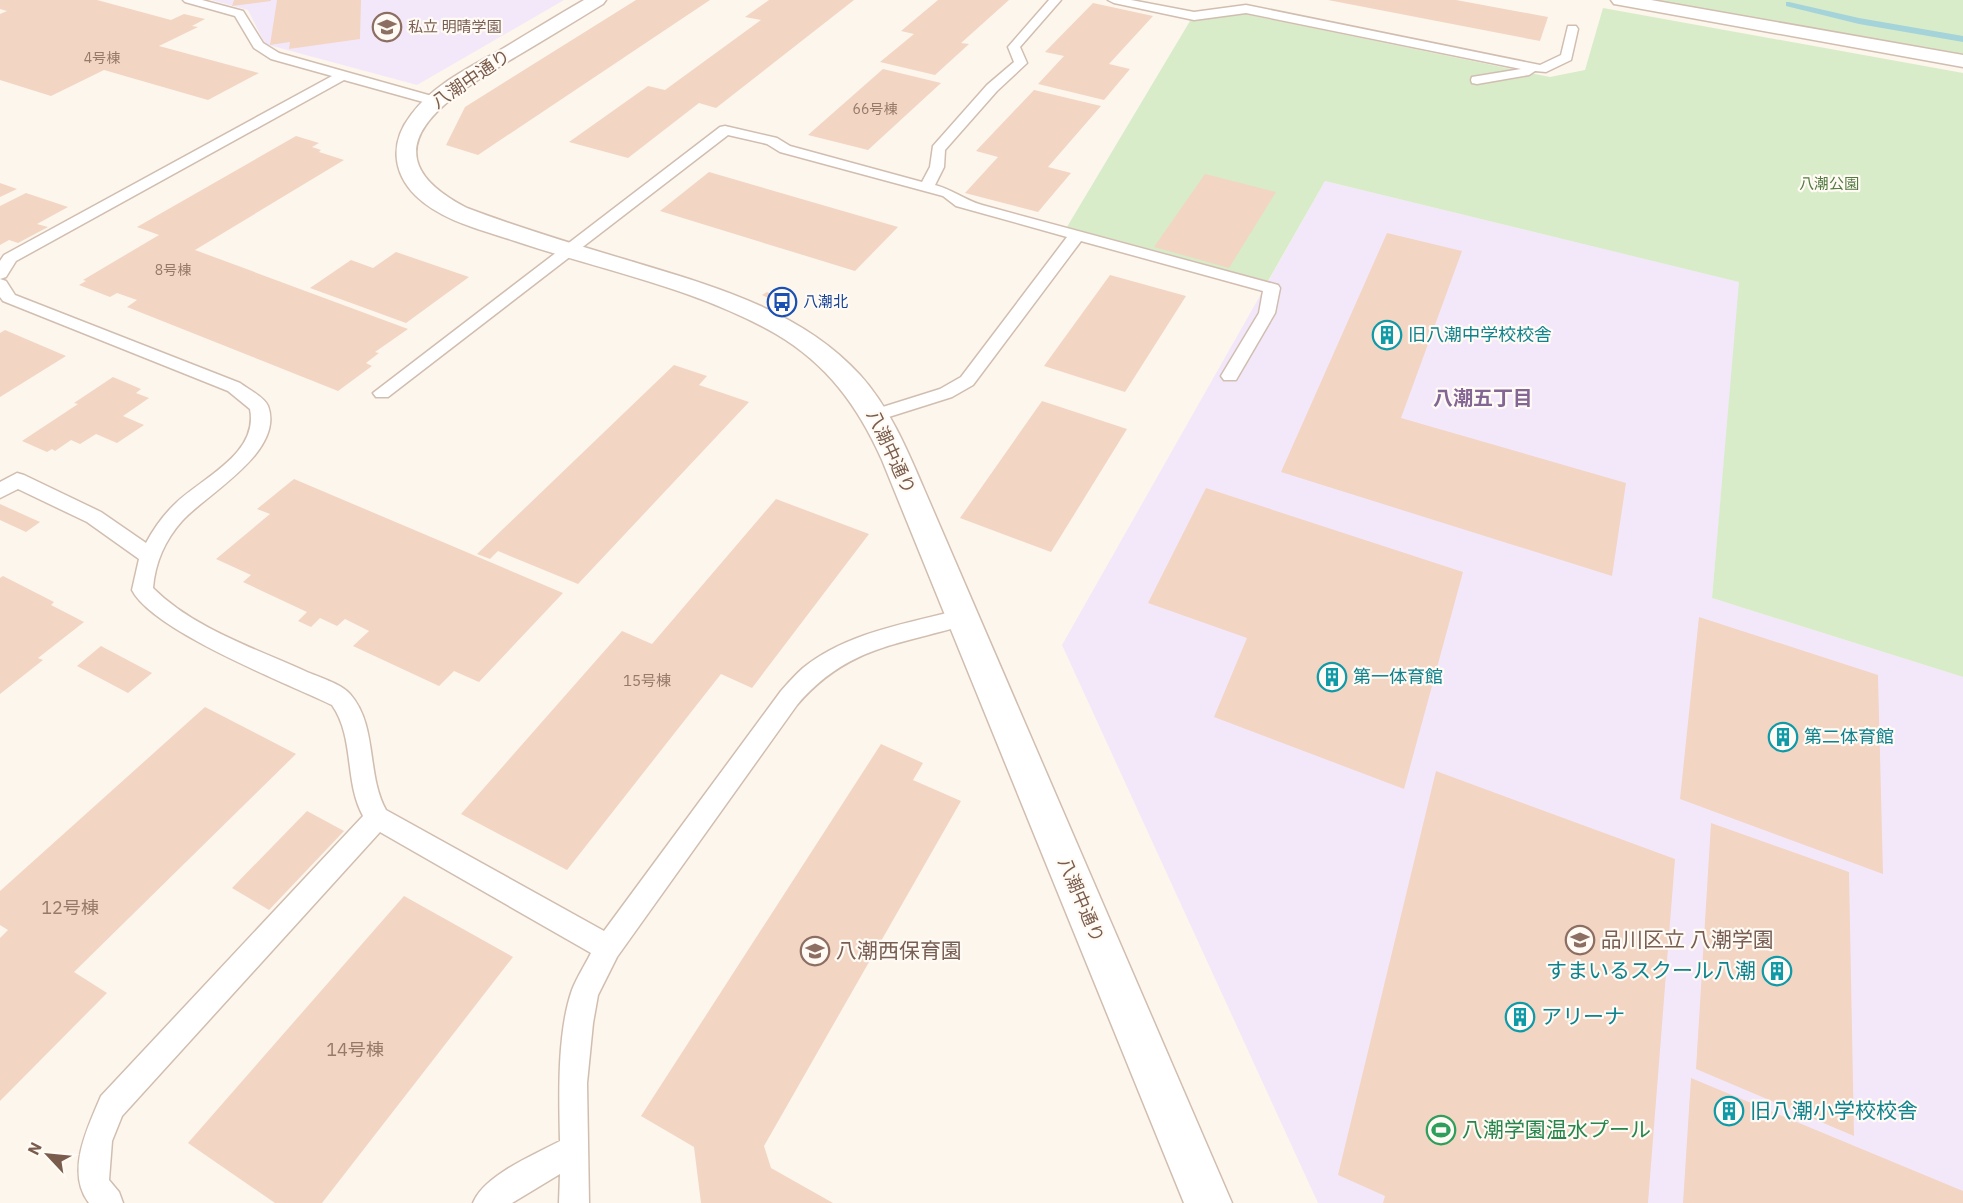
<svg xmlns="http://www.w3.org/2000/svg" width="1963" height="1203" font-family="'IBM Plex Sans','Noto Sans JP',sans-serif">
<style>
.education{fill:#f3e8fa}
.green{fill:#d8ecc9}
.lines{fill:none;stroke-linecap:round;stroke-linejoin:round}
.stream{fill:#a5d3da;fill-rule:evenodd}
.building{fill:#f3d5c3}
.service-casing{stroke:#d1beb0;stroke-width:3}
.tertiary-casing{stroke:#d1beb0;stroke-width:3}
.service{fill:#fff;fill-rule:evenodd}
.tertiary{fill:#fff;fill-rule:evenodd}
.labels{text-anchor:middle;stroke-width:4.5;stroke-linejoin:round;paint-order:stroke}
.far-number-label{font-size:14px;fill:#987a6a}
.far-education-label{font-size:15px;fill:#785e54;stroke:#fffaf3;text-anchor:start}
.far-park-label{font-size:15px;fill:#537a41;stroke:#fffaf3}
.far-transit-label{font-size:15px;fill:#164399;stroke:#fffaf3;text-anchor:start}
.number-label{font-size:15px;fill:#987a6a}
.street-label{font-size:18px;fill:#7a5c4d;stroke:#fffaf3}
.culture-label{font-size:18px;fill:#0d838f;stroke:#fffaf3;text-anchor:start}
.near-number-label{font-size:18px;fill:#987a6a}
.neighbourhood-label{font-size:20px;font-weight:bold;fill:#846695;stroke:#fffaf3}
.near-education-label{font-size:21px;fill:#785e54;stroke:#fffaf3;text-anchor:start}
.near-culture-label{font-size:21px;fill:#0d838f;stroke:#fffaf3;text-anchor:start}
.near-leisure-label{font-size:21px;fill:#27864d;stroke:#fffaf3;text-anchor:start}
</style>
<rect width="100%" height="100%" fill="#fdf6ec"/>
<!-- education -->
<g class="education">
<polygon points="211,0 564,0 417,85 265,44 248,10"/>
<polygon points="1325,181 1740,282 1712,598 1963,677 1963,1203 1318,1203 1062,645"/>
</g>
<!-- green -->
<g class="green">
<polygon points="1651,0 1963,0 1963,55"/>
<polygon points="1603,8 1963,73 1963,677 1712,598 1739,282 1325,181 1268,281 1067,227 1190,21 1235,12 1550,77 1585,70"/>
</g>
<g class="lines">
<!-- stream -->
<polygon class="stream" points="1789,2 1859,18 1963,36 1963,42 1859,24 1786,6 1786,2"/>
</g>
<!-- building -->
<g class="building">
<polygon points="0,0 97,0 171,20 184,14 205,19 192,26 198,27 159,46 259,73 208,100 104,70 51,96 0,80 0,14 7,11 0,9"/>
<polygon points="234,0 271,0 271,1 232,6"/>
<polygon points="277,0 361,0 360,39 289,49 290,42 270,45"/>
<polygon points="636,0 710,0 478,155 446,145 465,107"/>
<polygon points="769,0 854,0 716,108 699,103 628,158 569,142 648,86 665,90 761,20 745,17"/>
<polygon points="938,0 1009,0 961,43 969,44 935,75 880,62 914,34 901,31"/>
<polygon points="1328,0 1456,0 1548,17 1540,41"/>
<polygon points="1093,3 1153,16 1109,64 1130,69 1104,100 1038,84 1064,56 1045,52"/>
<polygon points="883,69 941,83 868,150 808,135"/>
<polygon points="1034,90 1101,106 1048,167 1071,173 1038,212 965,193 998,157 976,151"/>
<polygon points="296,136 319,143 312,147 321,150 319,152 344,160 195,250 408,329 375,352 379,353 366,363 372,366 338,391 127,307 137,300 117,293 110,297 79,285 86,281 83,280 159,235 137,227"/>
<polygon points="709,172 898,227 855,271 660,211"/>
<polygon points="1205,174 1276,192 1229,268 1154,247"/>
<polygon points="0,183 17,189 0,197"/>
<polygon points="26,193 68,207 37,224 48,227 18,243 9,240 0,245 0,206"/>
<polygon points="1387,233 1462,251 1401,418 1626,483 1612,576 1281,472"/>
<polygon points="396,252 469,277 406,323 310,288 351,260 373,268"/>
<polygon points="1110,275 1186,296 1125,392 1044,366"/>
<polygon points="767,292 788,302 783,305 762,295"/>
<polygon points="5,330 66,356 0,397 0,333"/>
<polygon points="674,365 707,376 699,385 749,402 578,584 498,551 490,559 477,554"/>
<polygon points="113,377 141,389 136,393 149,398 123,416 144,425 117,443 96,434 80,444 71,440 55,451 52,449 47,452 22,441 78,404 74,403"/>
<polygon points="1042,401 1127,429 1051,552 960,518"/>
<polygon points="294,479 563,593 479,682 454,671 439,686 353,646 369,631 345,619 337,626 320,618 311,627 298,621 307,612 243,582 251,575 216,559 270,514 257,509"/>
<polygon points="1206,488 1463,572 1404,789 1214,717 1247,638 1148,603"/>
<polygon points="776,499 869,534 752,688 721,674 567,870 461,814 622,631 652,644"/>
<polygon points="0,504 40,522 26,532 0,520"/>
<polygon points="3,576 54,602 51,605 84,622 38,658 43,660 0,694 0,578"/>
<polygon points="1699,617 1878,675 1883,874 1680,799"/>
<polygon points="101,646 152,673 128,693 77,666"/>
<polygon points="205,707 296,754 74,972 107,993 0,1101 0,938 8,930 0,925 0,891"/>
<polygon points="881,744 923,763 913,780 961,801 764,1146 771,1168 833,1203 701,1203 694,1147 641,1116"/>
<polygon points="1436,771 1675,859 1648,1203 1383,1203 1385,1196 1338,1175"/>
<polygon points="307,811 344,831 269,910 232,888"/>
<polygon points="1711,823 1849,872 1854,1136 1696,1069"/>
<polygon points="404,896 513,957 322,1203 275,1203 188,1143"/>
<polygon points="1691,1078 1963,1191 1963,1203 1683,1203"/>
</g>
<g class="lines">
<!-- service casing -->
<g class="service-casing">
<g id="service">
<polygon points="183,0 202,0 243,11 263,43 279,53 439,98 441,101 434,105 344,80 16,261 6,277 0,279 0,261 4,255 332,76 271,59 254,48 235,16 185,2"/>
<path d="M 1049,0 L 1061,0 L 1020,47 L 1027,63 L 997,91 L 945,150 L 944,167 L 935,185 C 953,190 965,200 982,205 L 1278,285 L 1280,288 L 1275,313 L 1236,380 L 1224,380 L 1221,376 L 1259,313 L 1263,291 L 1081,241 L 973,385 L 952,397 L 876,421 L 870,419 L 867,415 L 870,411 L 940,389 L 961,377 L 1067,237 L 956,206 L 943,196 L 780,152 L 767,144 L 728,135 L 388,397 L 376,397 L 373,393 L 720,127 L 725,126 L 777,138 L 790,146 L 922,182 L 930,167 L 933,146 L 987,85 L 1014,62 L 1008,47 Z"/>
<polygon points="1108,0 1131,0 1194,12 1246,5 1540,65 1561,55 1568,26 1576,26 1578,29 1571,60 1546,72 1535,71 1529,75 1477,84 1472,83 1471,80 1472,77 1521,69 1246,13 1194,20 1114,3"/>
<path d="M 0,279 L 6,281 L 15,295 L 240,383 C 248,389 264,397 268,406 C 285,452 206,494 182,521 C 165,540 155,563 153,588 C 193,628 254,648 305,671 C 318,677 340,683 350,694 C 378,726 366,774 386,810 L 604,931 L 781,691 C 788,683 795,675 803,668 C 847,632 910,623 963,609 L 971,611 L 974,617 L 971,623 C 901,645 848,645 797,705 L 617,957 L 598,995 L 593,1023 L 587,1083 L 589,1203 L 559,1203 L 560,1174 L 512,1203 L 473,1203 C 484,1175 534,1155 560,1141 C 559,1095 557,1033 572,990 C 577,977 585,965 591,953 L 380,832 L 122,1116 L 112,1141 L 109,1180 L 119,1192 L 123,1203 L 89,1203 C 65,1172 88,1127 101,1096 L 363,816 C 344,781 355,738 332,705 C 286,683 153,631 132,590 L 139,559 L 87,522 L 18,489 L 0,498 L 0,482 L 17,473 L 24,475 L 101,512 L 146,543 C 154,528 164,514 177,502 C 204,477 259,453 250,409 L 228,391 L 3,301 L 0,297 Z"/>
</g>
</g>
<!-- tertiary casing -->
<g class="tertiary-casing">
<g id="tertiary">
<path d="M 584,0 L 606,0 L 603,4 C 575,21 546,39 517,56 C 456,92 354,150 467,208 C 520,228 573,244 627,260 C 709,285 800,309 860,375 C 889,407 907,449 924,489 L 1232,1203 L 1184,1203 L 882,460 C 858,406 827,364 776,334 C 696,288 601,270 515,241 C 482,230 442,221 416,196 C 392,172 390,142 411,115 C 434,84 469,68 502,49 C 529,33 556,16 584,0 Z"/>
<polygon points="1611,0 1651,0 1963,55 1963,67 1620,5 1614,4"/>
</g>
</g>
<!-- service -->
<use href="#service" class="service"/>
<!-- tertiary -->
<use href="#tertiary" class="tertiary"/>
</g>
<!-- icons -->
<defs>
<g id="school-ring" transform="scale(1.5)"><circle r="9.5" fill="#fffaf3" stroke="#8d6e63" stroke-width="1.5"/><path d="M0-5L7-2L0 1L-7-2ZM-4 1L0 2.5L4 1V4Q0 6-4 4Z" fill="#8d6e63"/></g>
<g id="bus-ring" transform="scale(1.5)"><circle r="9.5" fill="#fffaf3" stroke="#1a4fb4" stroke-width="1.5"/><path d="M-5-6H5V4H4V6H2V4H-2V6H-4V4H-5ZM-3.5-4V0h7V-4ZM-3.5 1.2v1.5H-2V1.2ZM2 1.2v1.5H3.5V1.2Z" fill="#1a4fb4"/></g>
<g id="building-ring" transform="scale(1.5)"><circle r="9.5" fill="#fffaf3" stroke="#0f9aa8" stroke-width="1.5"/><path d="M-4-6H4V6H1V3H-1V6H-4ZM-2.5-4.3h1.7v1.8h-1.7ZM.8-4.3h1.7v1.8H.8ZM-2.5-1h1.7V.8h-1.7ZM.8-1h1.7V.8H.8Z" fill="#0f9aa8"/></g>
<g id="stadium-ring" transform="scale(1.5)"><circle r="9.5" fill="#fffaf3" stroke="#2e9e5b" stroke-width="1.5"/><path d="M0-5a6.5 5 0 1 0 0 10a6.5 5 0 1 0 0-10ZM-3.5-1.8h7v3.6h-7Z" fill="#2e9e5b"/></g>
</defs>
<g fill-rule="evenodd">
<use href="#school-ring" x="387" y="27"/>
<use href="#bus-ring" x="782" y="302"/>
<use href="#building-ring" x="1387" y="335"/>
<use href="#building-ring" x="1332" y="677"/>
<use href="#building-ring" x="1783" y="737"/>
<use href="#school-ring" x="1580" y="940"/>
<use href="#school-ring" x="815" y="951"/>
<use href="#building-ring" x="1777" y="971"/>
<use href="#building-ring" x="1520" y="1017"/>
<use href="#building-ring" x="1729" y="1111"/>
<use href="#stadium-ring" x="1441" y="1130"/>
</g>
<g class="labels">
<!-- far-number labels -->
<g class="far-number-label">
<text x="102" y="63">4号棟</text>
<text x="875" y="114">66号棟</text>
<text x="173" y="275">8号棟</text>
</g>
<!-- far-education labels -->
<g class="far-education-label">
<text x="408" y="32">私立 明晴学園</text>
</g>
<!-- far-park labels -->
<g class="far-park-label">
<text x="1829" y="189">八潮公園</text>
</g>
<!-- far-transit labels -->
<g class="far-transit-label">
<text x="803" y="307">八潮北</text>
</g>
<!-- number labels -->
<g class="number-label">
<text x="647" y="686">15号棟</text>
</g>
<!-- street labels -->
<g class="street-label">
<text transform="translate(471 79) rotate(-34)" y="6">八潮中通り</text>
<text transform="translate(891 452) rotate(65)" y="6">八潮中通り</text>
<text transform="translate(1081 900) rotate(67)" y="6">八潮中通り</text>
</g>
<!-- culture labels -->
<g class="culture-label">
<text x="1408" y="341">旧八潮中学校校舎</text>
<text x="1353" y="683">第一体育館</text>
<text x="1804" y="743">第二体育館</text>
</g>
<!-- near-number labels -->
<g class="near-number-label">
<text x="70" y="914">12号棟</text>
<text x="355" y="1056">14号棟</text>
</g>
<!-- neighbourhood labels -->
<g class="neighbourhood-label">
<text x="1483" y="405">八潮五丁目</text>
</g>
<!-- near-education labels -->
<g class="near-education-label">
<text x="1601" y="947">品川区立 八潮学園</text>
<text x="836" y="958">八潮西保育園</text>
</g>
<!-- near-culture labels -->
<g class="near-culture-label">
<text x="1756" y="978" text-anchor="end">すまいるスクール八潮</text>
<text x="1541" y="1024">アリーナ</text>
<text x="1750" y="1118">旧八潮小学校校舎</text>
</g>
<!-- near-leisure labels -->
<g class="near-leisure-label">
<text x="1462" y="1137">八潮学園温水プール</text>
</g>
</g>
<!-- north arrow -->
<g transform="translate(48 1155) rotate(296)" stroke="#fffaf3" stroke-width="4.5" paint-order="stroke">
<path d="M0-4.5L10 22L0 15L-10 22Z" fill="#7a5c4d"/>
<text y="-9" font-size="16" font-weight="bold" text-anchor="middle" fill="#7a5c4d">N</text>
</g>
</svg>
